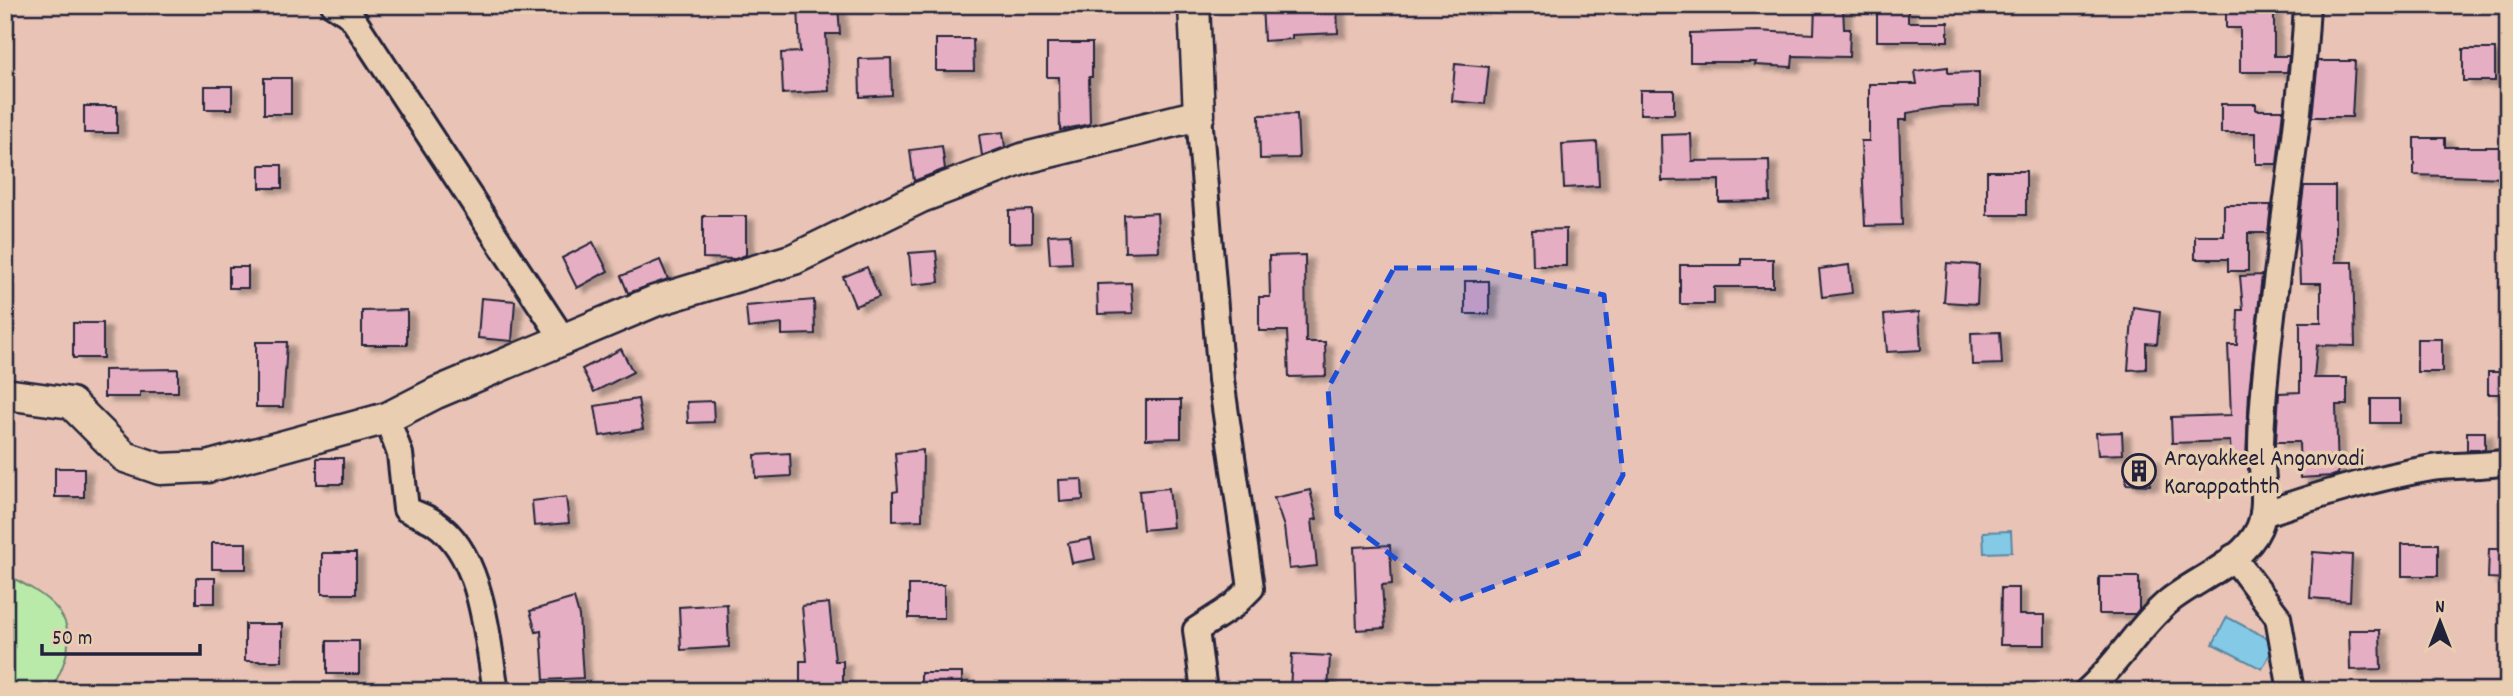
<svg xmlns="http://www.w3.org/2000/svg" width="2513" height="696" font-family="Dekko,sans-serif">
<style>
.green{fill:#baeaa9;stroke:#6e8672;stroke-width:2}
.water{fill:#84cae6;stroke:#5d87a2;stroke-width:2}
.building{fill:#e6aec2;stroke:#22223b;stroke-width:2;filter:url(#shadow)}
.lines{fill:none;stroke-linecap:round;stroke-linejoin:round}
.minor-casing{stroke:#22223b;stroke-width:30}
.tertiary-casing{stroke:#22223b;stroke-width:35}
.minor{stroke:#eaceb1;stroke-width:24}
.tertiary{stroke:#eaceb1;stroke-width:30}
.marked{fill:#1d4ed8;fill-opacity:0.2;stroke:#1d4ed8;stroke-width:5;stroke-dasharray:14 9;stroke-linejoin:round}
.labels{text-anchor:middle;stroke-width:7;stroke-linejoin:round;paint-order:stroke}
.poi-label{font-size:24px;fill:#22223b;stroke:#eaceb1;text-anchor:start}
</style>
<defs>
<filter id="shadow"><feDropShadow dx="8" dy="4.5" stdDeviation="2" flood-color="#0004"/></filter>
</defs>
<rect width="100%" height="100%" fill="#e9c4b6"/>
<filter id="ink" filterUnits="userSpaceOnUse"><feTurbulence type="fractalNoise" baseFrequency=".0143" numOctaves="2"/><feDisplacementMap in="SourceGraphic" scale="14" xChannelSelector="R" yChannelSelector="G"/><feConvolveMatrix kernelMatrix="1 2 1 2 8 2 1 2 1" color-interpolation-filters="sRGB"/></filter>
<g filter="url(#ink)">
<!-- green -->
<path class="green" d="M 5,574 C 44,594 83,614 63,665 C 60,674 55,682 51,691 L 5,691 Z"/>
<!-- water -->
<g class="water">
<polygon points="2011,531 2012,552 1984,553 1983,532"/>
<polygon points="2227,617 2276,643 2262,669 2213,644"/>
</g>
<!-- building -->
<g class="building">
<polygon points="798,5 838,5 840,34 826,34 829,91 783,94 781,53 800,52"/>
<polygon points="1262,5 1337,5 1338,33 1292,35 1292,39 1264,41"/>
<polygon points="1815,5 1843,5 1844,29 1850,29 1849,57 1793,56 1792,67 1755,65 1756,62 1690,62 1690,33 1757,31 1814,34"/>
<polygon points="2226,5 2274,5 2274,56 2289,56 2287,72 2240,72 2240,28 2226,28"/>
<polygon points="1877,8 1908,8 1908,22 1948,22 1948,41 1877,41"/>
<polygon points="936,39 973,39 974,71 936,71"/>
<polygon points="1047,43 1092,43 1092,77 1089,77 1090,124 1060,130 1059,77 1047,77"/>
<rect x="2463" y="49" width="32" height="32"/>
<polygon points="891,58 892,95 860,97 859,59"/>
<polygon points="2318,61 2355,61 2352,117 2312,117"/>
<polygon points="1455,64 1489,67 1485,104 1452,101"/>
<polygon points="1948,67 1948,73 1979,72 1979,106 1942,107 1907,113 1907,120 1899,120 1902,225 1865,226 1861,141 1869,141 1869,84 1917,84 1915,71"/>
<rect x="264" y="78" width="27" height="36"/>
<rect x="205" y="86" width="27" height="23"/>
<rect x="1640" y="90" width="34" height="24"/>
<polygon points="2221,104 2256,104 2256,110 2283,110 2277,164 2256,164 2256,133 2221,133"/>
<rect x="84" y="106" width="33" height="27"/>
<polygon points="1297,114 1299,158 1260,159 1259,115"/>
<polygon points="1003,132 1005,147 982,156 979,135"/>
<polygon points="1691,134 1692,161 1769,160 1770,201 1719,202 1719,180 1662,181 1661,135"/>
<polygon points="2414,138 2445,138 2445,147 2508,147 2508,178 2414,175"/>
<polygon points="1597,142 1599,186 1564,188 1562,144"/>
<polygon points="942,146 945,169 914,181 910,150"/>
<rect x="260" y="165" width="22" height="23"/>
<rect x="1987" y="171" width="39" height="44"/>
<polygon points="2304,186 2335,186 2335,262 2353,262 2355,346 2317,345 2314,378 2347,378 2347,405 2336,405 2338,474 2332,476 2300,478 2299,442 2276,442 2279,393 2300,392 2300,322 2321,322 2321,283 2300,283 2298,233"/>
<polygon points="2224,205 2271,205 2268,233 2248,233 2248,271 2228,271 2228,259 2195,259 2195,236 2224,236"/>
<polygon points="1032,210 1032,242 1009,243 1009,211"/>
<polygon points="1157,213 1159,251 1125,252 1124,215"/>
<polygon points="703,216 746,216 746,255 735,259 703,258"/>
<polygon points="1566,229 1566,266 1533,266 1532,230"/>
<polygon points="1070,234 1072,263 1050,264 1048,235"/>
<polygon points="593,242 608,271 577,288 562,258"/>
<polygon points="936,251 939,282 912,285 909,253"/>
<polygon points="1305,255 1306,342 1325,342 1326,376 1289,377 1287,331 1259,331 1259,297 1270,297 1269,256"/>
<polygon points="1741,259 1773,259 1773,287 1714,287 1714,304 1680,304 1680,265 1741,265"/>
<polygon points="660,260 668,279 628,293 621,276"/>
<polygon points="1947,263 1979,265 1977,304 1944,302"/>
<polygon points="1849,265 1852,293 1822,297 1819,269"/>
<rect x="229" y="267" width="19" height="21"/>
<polygon points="867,267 879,297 855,306 843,277"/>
<polygon points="2262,275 2249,392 2246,458 2231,459 2230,441 2172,443 2171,417 2231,415 2228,345 2237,345 2238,310 2243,310 2240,276"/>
<rect x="1465" y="281" width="24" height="33"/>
<polygon points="1131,283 1133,313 1098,314 1097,284"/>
<polygon points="481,298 515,301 512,341 478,338"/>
<polygon points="814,300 815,334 782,335 782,324 748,328 746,306"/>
<polygon points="2133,307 2160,311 2157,344 2146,343 2146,369 2128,370"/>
<polygon points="407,310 407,345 362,345 362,311"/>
<polygon points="1919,312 1921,350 1887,352 1884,315"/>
<rect x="73" y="323" width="30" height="35"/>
<polygon points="2000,332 2002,364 1972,365 1971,333"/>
<rect x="2417" y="339" width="25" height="33"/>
<polygon points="256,342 287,342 283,407 256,407"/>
<polygon points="621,349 633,372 594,392 582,369"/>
<polygon points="178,369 178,392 140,392 140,397 104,397 104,370"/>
<rect x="2488" y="372" width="20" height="22"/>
<polygon points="638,399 643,429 600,436 595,406"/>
<rect x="2371" y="399" width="29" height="24"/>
<polygon points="1146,400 1181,400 1181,438 1146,439"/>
<polygon points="713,401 714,422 688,423 687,402"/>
<polygon points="2122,432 2123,454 2098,455 2096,433"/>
<rect x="2467" y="432" width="18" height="18"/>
<polygon points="923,450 922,520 893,521 893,492 898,491 895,453"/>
<polygon points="790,453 791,476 756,478 755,455"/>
<polygon points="2128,456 2152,458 2150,485 2126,484"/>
<rect x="317" y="458" width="26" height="26"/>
<rect x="55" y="468" width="29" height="29"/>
<polygon points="1082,479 1083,500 1060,502 1059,480"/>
<polygon points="1169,488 1173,527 1143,530 1139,491"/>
<polygon points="1310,490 1317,519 1312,520 1317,566 1289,569 1284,527 1274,498"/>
<polygon points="566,497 569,523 534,526 532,501"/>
<polygon points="1091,539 1095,559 1072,563 1068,543"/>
<rect x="212" y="543" width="34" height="26"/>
<rect x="2402" y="544" width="36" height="32"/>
<polygon points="1390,545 1392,584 1382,585 1385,628 1357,630 1354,547"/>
<polygon points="2489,549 2508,549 2508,579 2488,578"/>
<polygon points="2313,552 2352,555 2350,601 2310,598"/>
<rect x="322" y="553" width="34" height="41"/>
<polygon points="2099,577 2139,577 2139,609 2135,614 2099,614"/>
<rect x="196" y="578" width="19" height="25"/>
<rect x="909" y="585" width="35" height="33"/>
<polygon points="2001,588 2019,588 2019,615 2045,615 2045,645 2000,645"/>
<polygon points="574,598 579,616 583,678 544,680 541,631 536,632 530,611"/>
<polygon points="829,603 835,661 843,661 843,691 800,691 800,661 807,661 802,606"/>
<polygon points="727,604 729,647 681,650 679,607"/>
<rect x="245" y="624" width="37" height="37"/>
<polygon points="2349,630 2380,630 2381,669 2350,670"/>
<rect x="327" y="641" width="32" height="33"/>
<polygon points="1292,654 1330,656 1328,691 1290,691"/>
<rect x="921" y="673" width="41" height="18"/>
</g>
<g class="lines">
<!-- minor casing -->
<g class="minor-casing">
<g id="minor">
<polyline points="334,5 351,16 563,339"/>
<polyline points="1199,115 1221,380 1251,588 1233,606 1196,630 1204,691"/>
<path d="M 387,418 L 400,454 L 406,509 C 415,514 427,517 435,523 C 483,555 487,639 496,691"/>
<path d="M 2263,514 C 2319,495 2373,478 2432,468 C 2457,464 2482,467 2508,462"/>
<polyline points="2233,557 2278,617 2291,691"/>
<path d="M 2087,691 C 2118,664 2137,628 2169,601 C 2196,579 2244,562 2259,528 C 2269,505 2261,474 2261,449 C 2261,420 2264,389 2267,359 C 2279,241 2301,124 2307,5"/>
</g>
</g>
<!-- tertiary casing -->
<g class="tertiary-casing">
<polyline id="tertiary" points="5,394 71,403 125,457 160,469 207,467 387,418 436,393 655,301 794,259 921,197 1025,158 1199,115 1194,5"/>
</g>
<!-- minor -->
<use href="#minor" class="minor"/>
<!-- tertiary -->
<use href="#tertiary" class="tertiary"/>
</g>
</g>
<!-- marked area -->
<path class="marked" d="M 1394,268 L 1478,268 L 1604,295 L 1623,475 L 1581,553 L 1453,602 L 1337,514 L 1328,388 Z"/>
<!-- icons -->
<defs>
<g id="building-ring" transform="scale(1.75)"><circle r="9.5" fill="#eaceb1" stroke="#22223b" stroke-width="1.5"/><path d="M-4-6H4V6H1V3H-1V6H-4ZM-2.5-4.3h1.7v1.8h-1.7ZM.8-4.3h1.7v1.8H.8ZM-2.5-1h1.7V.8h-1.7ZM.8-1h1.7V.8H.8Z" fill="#22223b"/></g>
</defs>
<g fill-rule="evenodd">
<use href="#building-ring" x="2139" y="471"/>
</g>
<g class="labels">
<!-- poi labels -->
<g class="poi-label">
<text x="2164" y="465">Arayakkeel Anganvadi<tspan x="2164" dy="28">Karappathth</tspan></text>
</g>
</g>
<!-- margin -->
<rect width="2513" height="696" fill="none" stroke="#eaceb1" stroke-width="28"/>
<rect x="14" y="14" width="2485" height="668" fill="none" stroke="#22223b" stroke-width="2.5" filter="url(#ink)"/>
<!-- north arrow -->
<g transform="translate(2440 622)" stroke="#eaceb1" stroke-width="5" paint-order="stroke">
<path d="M0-5L12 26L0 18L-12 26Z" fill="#22223b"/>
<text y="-10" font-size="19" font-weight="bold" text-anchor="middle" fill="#22223b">N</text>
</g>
<!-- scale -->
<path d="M42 644v10h158v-10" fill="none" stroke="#22223b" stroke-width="3.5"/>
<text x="52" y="644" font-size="21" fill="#22223b" stroke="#eaceb1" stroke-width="5" paint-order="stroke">50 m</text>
</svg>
